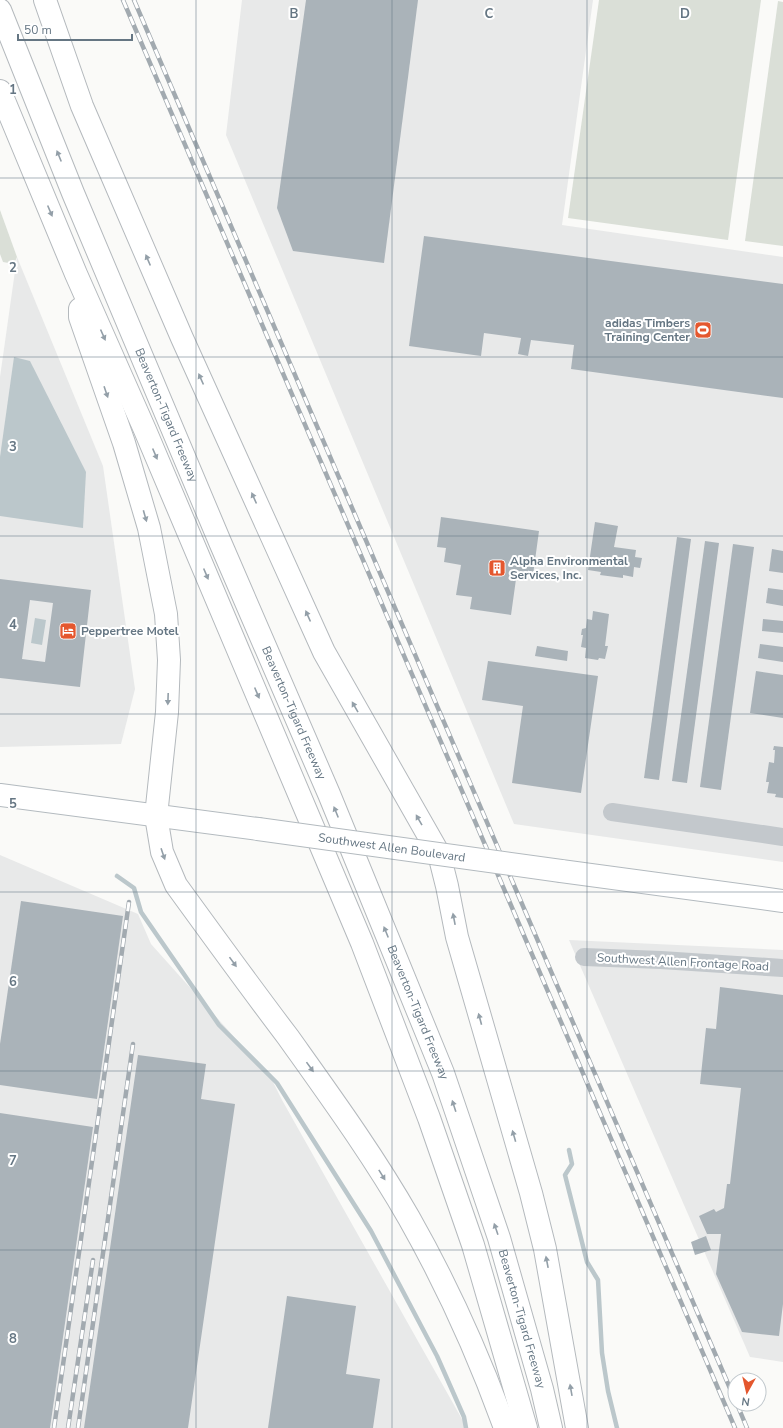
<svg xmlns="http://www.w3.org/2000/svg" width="783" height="1428" font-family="'Nunito Sans',sans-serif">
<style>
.built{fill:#e8e9e9}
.green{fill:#dadfd7}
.water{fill:#bbc7cb}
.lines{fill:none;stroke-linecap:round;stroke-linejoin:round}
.stream{stroke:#bbc7cb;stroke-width:4.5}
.building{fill:#aab3b9;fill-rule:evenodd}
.secondary-casing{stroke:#b3babf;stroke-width:24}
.highway-casing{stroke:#b4b9bd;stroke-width:24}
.street{stroke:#c3c8cc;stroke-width:18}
.secondary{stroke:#fff;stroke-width:22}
.highway{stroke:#fff;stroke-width:22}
.rail-casing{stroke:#a2aab0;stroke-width:4.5}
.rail{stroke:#fff;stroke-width:3;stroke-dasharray:9;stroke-linecap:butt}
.secondary-bridge-casing{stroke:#b3babf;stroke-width:24;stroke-linecap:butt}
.secondary-bridge{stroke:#fff;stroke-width:22}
.oneway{fill:#939fa8}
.grid{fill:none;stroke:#657683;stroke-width:1;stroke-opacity:0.55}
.labels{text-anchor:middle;stroke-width:4;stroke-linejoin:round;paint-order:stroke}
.poi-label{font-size:12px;font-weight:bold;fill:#657683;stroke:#fff;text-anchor:start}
.street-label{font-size:12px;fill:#657683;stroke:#fff}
.grid-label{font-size:13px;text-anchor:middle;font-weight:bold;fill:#657683;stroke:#fff;stroke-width:4;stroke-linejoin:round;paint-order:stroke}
</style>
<rect width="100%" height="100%" fill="#fafaf8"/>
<!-- built -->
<g class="built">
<polygon points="242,0 593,0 562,225 783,257 783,862 514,824 226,135"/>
<polygon points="17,257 103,466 135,689 121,744 0,747 0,377"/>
<polygon points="0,855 138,914 151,944 271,1078 282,1100 467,1428 0,1428"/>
<polygon points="569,940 783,950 783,1362 750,1357"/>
</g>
<!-- green -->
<g class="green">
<polygon points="599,0 761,0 728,240 568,218"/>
<polygon points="778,1 783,2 783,246 745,241"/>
<polygon points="0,210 17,257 14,264 3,262 0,254"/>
</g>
<!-- water -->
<g class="water">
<polygon points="14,357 30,361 86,472 83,528 0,516 0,457"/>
<polygon points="35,618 46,620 42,645 31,643"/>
</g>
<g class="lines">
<!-- stream -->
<g class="stream">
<polyline points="117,876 134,888 141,912 219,1025 277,1083 371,1231 437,1356 464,1417 466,1428"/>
<polyline points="569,1150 572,1164 565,1175 587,1262 598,1280 602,1353 608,1391 617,1428"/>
</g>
</g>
<!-- building -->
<g class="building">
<polygon points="306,0 418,0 384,263 293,251 277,208"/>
<polygon points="424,236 783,284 783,398 571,369 574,345 531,340 528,356 518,354 521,338 484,333 481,356 409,346"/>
<polygon points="441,517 539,531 533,575 517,572 511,615 470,609 472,597 456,595 461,565 444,562 446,548 437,547"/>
<polygon points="595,522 618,526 614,547 636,550 635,557 642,558 640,568 634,567 633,577 623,575 623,578 600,575 601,572 588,570"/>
<polygon points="677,537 691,539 659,780 644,778"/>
<polygon points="705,541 719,543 687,783 672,781"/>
<polygon points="733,544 754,547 721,790 700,787"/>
<polygon points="772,549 783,551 783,573 769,571"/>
<path d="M 0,579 L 91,590 L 80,687 L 0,678 ZM 30,600 L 53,603 L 45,662 L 22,659 Z"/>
<polygon points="768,588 783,590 783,606 766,603"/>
<polygon points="593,611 609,614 605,646 608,646 605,659 599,658 598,660 585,658 586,648 581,647 583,635 581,635 582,629 586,628 587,619 592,620"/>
<polygon points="763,619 783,621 783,633 762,631"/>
<polygon points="760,644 783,647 783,662 758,658"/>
<polygon points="537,646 568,651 567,661 535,656"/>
<polygon points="488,661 598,676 581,793 512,783 523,706 482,700"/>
<polygon points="756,671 783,675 783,718 750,713"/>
<polygon points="774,746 783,747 783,798 775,797 776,794 767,793 769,782 766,782 769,762 774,763 775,750 773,750"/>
<polygon points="21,901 123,916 97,1099 0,1085 0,1044"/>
<polygon points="720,987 783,995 783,1304 779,1336 742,1332 716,1274 721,1234 707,1234 699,1216 714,1209 716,1212 724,1208 727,1184 730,1184 741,1088 700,1084 706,1028 716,1029"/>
<polygon points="138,1055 206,1064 201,1099 235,1104 188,1428 84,1428"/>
<polygon points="0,1113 93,1127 50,1428 0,1428"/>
<polygon points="706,1236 711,1250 695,1255 691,1242"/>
<polygon points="287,1296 356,1306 346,1374 380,1379 373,1428 268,1428"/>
</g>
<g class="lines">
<!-- secondary casing -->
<g class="secondary-casing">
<g id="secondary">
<polyline points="0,795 258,829"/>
<polyline points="561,871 783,901"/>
</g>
</g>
<!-- highway casing -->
<g class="highway-casing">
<g id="highway">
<polyline points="45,0 82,106 182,338 324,652 439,854 447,886 457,937 531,1193 545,1249 577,1428"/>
<path id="s1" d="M 0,10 L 73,193 L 220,542 L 329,794 L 443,1073 L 499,1238 L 542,1389 L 551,1428"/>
<polyline points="0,91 76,274 145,430 362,943 429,1118 473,1245 526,1428"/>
<path d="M 80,309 L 80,317 L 124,443 L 149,528 L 166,614 L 169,660 L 167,712 L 156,816 L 162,852 L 176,885 C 213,936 250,987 288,1037 C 330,1096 373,1155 409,1218 C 447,1285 479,1356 505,1428"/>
</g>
</g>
<!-- street -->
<g class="street">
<polyline points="612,812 783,837"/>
<polyline points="584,957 661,960 783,968"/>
</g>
<!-- secondary -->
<use href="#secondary" class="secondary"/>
<!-- highway -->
<use href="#highway" class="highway"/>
<!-- rail casing -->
<g class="rail-casing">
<g id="rail">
<polyline points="123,0 735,1428"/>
<polyline points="134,0 735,1400"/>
<polyline points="737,1404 747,1428"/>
<polyline points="54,1428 129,902"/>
<polyline points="68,1428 93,1260"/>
<polyline points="78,1428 133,1044"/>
</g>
</g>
<!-- rail -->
<use href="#rail" class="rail"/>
<!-- secondary-bridge casing -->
<g class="secondary-bridge-casing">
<g id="secondary-bridge">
<path id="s2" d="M 258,829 L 561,871"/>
</g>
</g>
<!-- secondary-bridge -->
<use href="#secondary-bridge" class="secondary-bridge"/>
</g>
<!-- one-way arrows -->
<defs><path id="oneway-solid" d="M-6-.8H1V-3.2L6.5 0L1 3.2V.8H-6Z"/></defs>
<g class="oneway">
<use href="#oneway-solid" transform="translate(59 156) rotate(-112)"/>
<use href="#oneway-solid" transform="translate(50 211) rotate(67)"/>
<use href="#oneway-solid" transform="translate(148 260) rotate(-113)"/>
<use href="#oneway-solid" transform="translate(103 335) rotate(66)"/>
<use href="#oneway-solid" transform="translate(201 379) rotate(-114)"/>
<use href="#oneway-solid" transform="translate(106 392) rotate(71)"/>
<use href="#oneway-solid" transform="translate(155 454) rotate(67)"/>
<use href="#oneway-solid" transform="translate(254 498) rotate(-114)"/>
<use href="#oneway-solid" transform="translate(145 516) rotate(74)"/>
<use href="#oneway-solid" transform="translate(206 574) rotate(67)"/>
<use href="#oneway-solid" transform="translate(308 616) rotate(-114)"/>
<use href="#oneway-solid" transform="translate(257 693) rotate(67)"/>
<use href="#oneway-solid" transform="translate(168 699) rotate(92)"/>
<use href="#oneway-solid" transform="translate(355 707) rotate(-120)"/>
<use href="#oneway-solid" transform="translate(336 812) rotate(-112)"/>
<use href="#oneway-solid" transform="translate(419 820) rotate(-120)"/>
<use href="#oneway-solid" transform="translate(163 854) rotate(71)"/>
<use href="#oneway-solid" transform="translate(454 919) rotate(-101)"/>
<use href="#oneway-solid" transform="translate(386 932) rotate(-112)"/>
<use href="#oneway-solid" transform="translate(233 962) rotate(54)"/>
<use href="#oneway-solid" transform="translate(480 1019) rotate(-105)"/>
<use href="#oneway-solid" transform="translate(310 1067) rotate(54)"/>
<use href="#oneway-solid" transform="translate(454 1106) rotate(-108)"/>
<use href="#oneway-solid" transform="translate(514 1136) rotate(-106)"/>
<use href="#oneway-solid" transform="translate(382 1175) rotate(58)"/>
<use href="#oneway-solid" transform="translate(496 1229) rotate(-109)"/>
<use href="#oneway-solid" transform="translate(547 1262) rotate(-101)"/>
<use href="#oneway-solid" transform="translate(571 1390) rotate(-100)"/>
</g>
<!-- grid -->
<path class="grid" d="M 196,0 L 196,1428M 392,0 L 392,1428M 587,0 L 587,1428M 0,178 L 783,178M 0,357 L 783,357M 0,536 L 783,536M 0,714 L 783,714M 0,892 L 783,892M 0,1071 L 783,1071M 0,1250 L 783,1250"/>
<!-- icons -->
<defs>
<g id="stadium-square" transform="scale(0.9)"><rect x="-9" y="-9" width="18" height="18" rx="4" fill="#e4572e" stroke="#fff"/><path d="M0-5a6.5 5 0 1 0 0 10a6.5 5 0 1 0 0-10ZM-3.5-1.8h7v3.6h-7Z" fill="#fff"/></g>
<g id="building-square" transform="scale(0.9)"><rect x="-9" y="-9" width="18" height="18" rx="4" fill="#e4572e" stroke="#fff"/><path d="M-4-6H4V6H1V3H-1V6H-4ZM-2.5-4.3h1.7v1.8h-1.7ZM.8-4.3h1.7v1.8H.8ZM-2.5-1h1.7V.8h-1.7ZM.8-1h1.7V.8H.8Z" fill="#fff"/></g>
<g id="hotel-square" transform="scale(0.9)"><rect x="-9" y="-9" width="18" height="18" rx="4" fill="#e4572e" stroke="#fff"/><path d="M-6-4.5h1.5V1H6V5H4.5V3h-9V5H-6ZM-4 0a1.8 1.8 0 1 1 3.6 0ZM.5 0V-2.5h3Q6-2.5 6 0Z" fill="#fff"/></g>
</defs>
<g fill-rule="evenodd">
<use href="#stadium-square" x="703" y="330"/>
<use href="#building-square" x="497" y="568"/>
<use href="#hotel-square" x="68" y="631"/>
</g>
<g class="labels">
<!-- poi labels -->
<g class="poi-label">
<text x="690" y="327" text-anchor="end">adidas Timbers<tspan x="690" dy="14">Training Center</tspan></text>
<text x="510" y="565">Alpha Environmental<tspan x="510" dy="14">Services, Inc.</tspan></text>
<text x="81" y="635">Peppertree Motel</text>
</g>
<!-- street labels -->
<g class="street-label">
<text dy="4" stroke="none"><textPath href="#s1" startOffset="438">Beaverton-Tigard Freeway</textPath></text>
<text dy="4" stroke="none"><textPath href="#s1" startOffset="762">Beaverton-Tigard Freeway</textPath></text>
<text dy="4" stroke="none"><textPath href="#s2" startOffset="135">Southwest Allen Boulevard</textPath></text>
<text transform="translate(683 962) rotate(3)" y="4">Southwest Allen Frontage Road</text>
<text dy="4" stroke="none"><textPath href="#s1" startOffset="1086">Beaverton-Tigard Freeway</textPath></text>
<text dy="4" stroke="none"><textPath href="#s1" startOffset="1410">Beaverton-Tigard Freeway</textPath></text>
</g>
</g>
<g class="grid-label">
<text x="294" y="18">B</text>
<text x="489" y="18">C</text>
<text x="685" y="18">D</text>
<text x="13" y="94">1</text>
<text x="13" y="272">2</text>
<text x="13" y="451">3</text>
<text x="13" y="629">4</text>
<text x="13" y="808">5</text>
<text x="13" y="986">6</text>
<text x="13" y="1165">7</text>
<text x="13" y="1343">8</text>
</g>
<!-- north arrow -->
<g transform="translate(747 1392) rotate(188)"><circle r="19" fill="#ffffff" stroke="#c1c8cd"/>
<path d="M0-3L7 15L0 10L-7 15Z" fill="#e4572e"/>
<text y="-6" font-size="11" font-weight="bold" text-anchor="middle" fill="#657683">N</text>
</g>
<!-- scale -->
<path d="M18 34v6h114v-6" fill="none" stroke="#657683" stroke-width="2"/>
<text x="24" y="34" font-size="12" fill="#657683" stroke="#ffffff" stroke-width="3" paint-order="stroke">50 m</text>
</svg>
